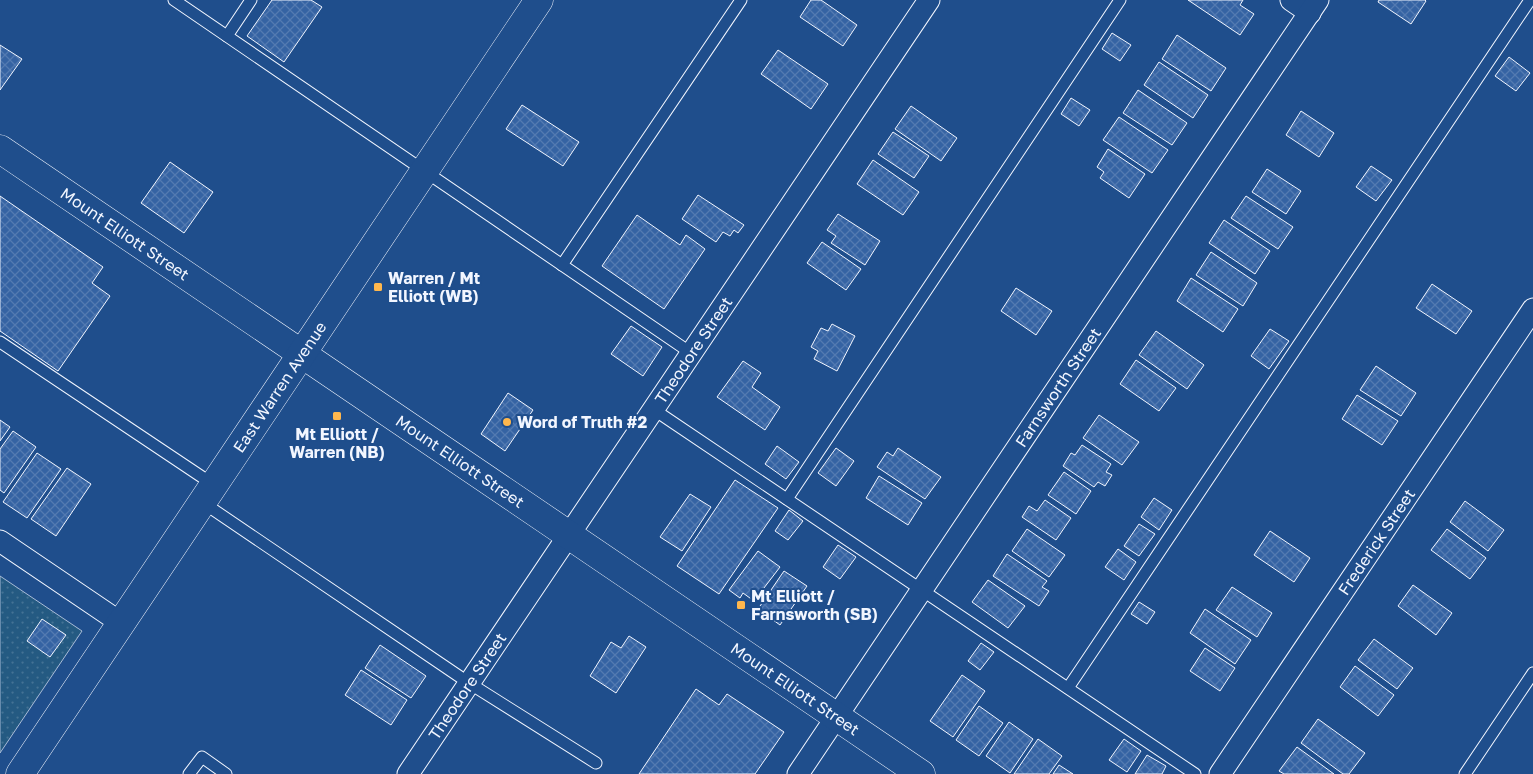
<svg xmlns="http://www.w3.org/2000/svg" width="1533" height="774" font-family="'Golos Text',sans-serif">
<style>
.park{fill:url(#park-dots);stroke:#a8bbd7}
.building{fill:url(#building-cross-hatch);stroke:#f2f6ff}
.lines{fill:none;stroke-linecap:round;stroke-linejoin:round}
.lane-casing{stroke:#f2f6ff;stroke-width:13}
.street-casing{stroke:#f2f6ff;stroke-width:23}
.secondary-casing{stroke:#f2f6ff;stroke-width:29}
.lane{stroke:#1f4e8c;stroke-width:11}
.street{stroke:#1f4e8c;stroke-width:21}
.secondary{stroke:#1f4e8c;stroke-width:28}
.poi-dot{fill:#ffb74d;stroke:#1f4e8c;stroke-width:2}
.labels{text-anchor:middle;stroke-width:4;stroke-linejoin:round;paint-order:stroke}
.street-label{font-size:16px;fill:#f2f6ff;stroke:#1f4e8c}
.poi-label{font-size:16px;font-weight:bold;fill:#f2f6ff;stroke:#1f4e8c;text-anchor:start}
</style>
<defs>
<pattern id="park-dots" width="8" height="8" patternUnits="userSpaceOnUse" patternTransform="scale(1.25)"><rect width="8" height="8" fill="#245a82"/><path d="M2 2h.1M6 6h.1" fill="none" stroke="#447295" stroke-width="1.8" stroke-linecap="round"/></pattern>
<pattern id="building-cross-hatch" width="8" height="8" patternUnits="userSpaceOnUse" patternTransform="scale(1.25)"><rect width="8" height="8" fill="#3563a3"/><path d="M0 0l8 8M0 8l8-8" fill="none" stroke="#537ab1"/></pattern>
</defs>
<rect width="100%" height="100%" fill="#1f4e8c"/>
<!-- park -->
<polygon class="park" points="0,576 82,631 0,753"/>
<!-- building -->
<g class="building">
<polygon points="272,0 311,0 322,7 284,62 247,36"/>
<polygon points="811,0 821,0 857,25 843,46 800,17"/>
<polygon points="1188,0 1243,0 1240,5 1254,14 1240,35"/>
<polygon points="1379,0 1425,0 1426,1 1411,24 1378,2"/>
<polygon points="1112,33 1131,45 1120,61 1102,49"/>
<polygon points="1177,35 1226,68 1211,91 1162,59"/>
<polygon points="0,45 22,59 0,90"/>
<polygon points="778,50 828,84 811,109 761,74"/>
<polygon points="1509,57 1530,73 1516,91 1495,76"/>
<polygon points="1159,62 1208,95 1193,118 1144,85"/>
<polygon points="1138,90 1187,123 1172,145 1123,113"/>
<polygon points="1071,98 1090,110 1079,126 1061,114"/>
<polygon points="522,105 579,142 563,166 506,129"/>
<polygon points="911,106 957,138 941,161 895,129"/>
<polygon points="1301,111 1334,133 1319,157 1286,135"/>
<polygon points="1119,117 1168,150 1152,173 1103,140"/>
<polygon points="893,132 929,156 914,178 878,154"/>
<polygon points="1108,149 1145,174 1129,198 1100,178 1104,172 1097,167"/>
<polygon points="873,160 919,192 903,215 857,184"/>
<polygon points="170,162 213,192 184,233 141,203"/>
<polygon points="1371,166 1392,180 1376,201 1356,187"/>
<polygon points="1267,169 1301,191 1286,214 1252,192"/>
<polygon points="698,195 744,225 738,233 734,230 730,236 723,232 716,242 682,219"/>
<polygon points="0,196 103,267 92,283 110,296 58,371 0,331"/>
<polygon points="1246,196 1293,227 1278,249 1231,218"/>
<polygon points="838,214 880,241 865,265 831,243 836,236 827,230"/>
<polygon points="637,215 680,245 686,235 705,249 664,309 602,266"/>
<polygon points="1224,220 1270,251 1255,274 1209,243"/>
<polygon points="822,242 861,269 846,290 807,263"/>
<polygon points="1211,252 1257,283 1243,306 1196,275"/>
<polygon points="1191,278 1238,309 1223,332 1177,301"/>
<polygon points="1432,284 1472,311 1456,334 1416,308"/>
<polygon points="1016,288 1052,311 1036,335 1001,311"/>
<polygon points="832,324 855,336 837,371 814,359 818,351 811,347 821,328 828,331"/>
<polygon points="631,326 662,347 643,376 611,354"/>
<polygon points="1270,329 1289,341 1269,369 1251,356"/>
<polygon points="1156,331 1204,365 1187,389 1139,355"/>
<polygon points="1136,360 1176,388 1159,411 1120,384"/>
<polygon points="743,361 761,373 752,387 780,407 765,430 717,397"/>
<polygon points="1376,366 1416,393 1401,416 1360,390"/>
<polygon points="508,393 533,410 505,451 481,434"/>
<polygon points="1357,395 1398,421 1382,445 1342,419"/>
<polygon points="1099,415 1139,442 1122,465 1083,438"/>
<polygon points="0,420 10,427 0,441"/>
<polygon points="13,431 36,447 4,493 0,490 0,449"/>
<polygon points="1082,445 1111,464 1106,472 1112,475 1105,486 1098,482 1094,487 1063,466 1071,453 1075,455"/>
<polygon points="777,446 799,462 786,479 765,464"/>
<polygon points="836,448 854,461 836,486 818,473"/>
<polygon points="898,448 941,477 925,499 877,467 887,452 893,456"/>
<polygon points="37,453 61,469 27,518 3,502"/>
<polygon points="67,468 91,484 56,536 31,519"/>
<polygon points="1064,472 1091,491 1076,514 1048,495"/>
<polygon points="879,476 922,503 908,525 866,498"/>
<polygon points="735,480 778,508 719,594 677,566"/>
<polygon points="690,494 711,507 682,551 660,537"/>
<polygon points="1154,498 1172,510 1159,530 1141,517"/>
<polygon points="1045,500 1071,518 1056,540 1022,517 1029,506 1037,511"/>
<polygon points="1465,501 1504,530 1488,551 1450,522"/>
<polygon points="789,510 803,521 788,540 775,531"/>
<polygon points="1139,524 1155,534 1139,556 1124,546"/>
<polygon points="1027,529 1065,555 1049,577 1012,551"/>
<polygon points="1447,529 1486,558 1470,579 1431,550"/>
<polygon points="1270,531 1310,558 1294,582 1254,555"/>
<polygon points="838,545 856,557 840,579 823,567"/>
<polygon points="1118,549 1136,562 1124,580 1105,567"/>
<polygon points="758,551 780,567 754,601 743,593 740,598 729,590"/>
<polygon points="1007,554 1047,581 1042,587 1049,591 1039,606 993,576"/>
<polygon points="784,571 807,586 780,625 758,609"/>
<polygon points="988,580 1025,606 1008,628 972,602"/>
<polygon points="1413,585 1452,613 1436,635 1398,606"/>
<polygon points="1232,587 1272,613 1257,637 1216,610"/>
<polygon points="1139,602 1155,612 1147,624 1131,614"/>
<polygon points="1205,609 1251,640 1235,664 1190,633"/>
<polygon points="42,619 66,635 50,657 27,641"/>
<polygon points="629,636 646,647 616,693 590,676 611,642 621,648"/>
<polygon points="1374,639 1413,668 1397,689 1358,660"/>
<polygon points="981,643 994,652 980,670 968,661"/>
<polygon points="380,645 426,676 411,698 365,668"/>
<polygon points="1205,648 1235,668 1220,691 1190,671"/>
<polygon points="1355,666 1394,695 1378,716 1340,687"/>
<polygon points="361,670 407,700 391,725 345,695"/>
<polygon points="962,675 985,691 953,737 930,721"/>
<polygon points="696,689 719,705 727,694 784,732 755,774 639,774"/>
<polygon points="979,706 1003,723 979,756 956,740"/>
<polygon points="1318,719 1365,753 1349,774 1343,774 1301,743"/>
<polygon points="1009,722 1033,739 1010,773 986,756"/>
<polygon points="1038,739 1062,756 1049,774 1014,774"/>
<polygon points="1124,739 1141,751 1127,772 1109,760"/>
<polygon points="1297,747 1334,774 1284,774 1279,771"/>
<polygon points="1147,755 1166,766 1162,774 1135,774"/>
<polygon points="1059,765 1073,774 1053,774"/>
</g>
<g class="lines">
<!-- lane casing -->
<g class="lane-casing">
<g id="lane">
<polyline points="174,0 691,353"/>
<polyline points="227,36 251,0"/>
<polyline points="562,265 741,0"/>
<polyline points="0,342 214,485"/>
<polyline points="653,409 1195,774"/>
<polyline points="787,499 1120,0"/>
<polyline points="202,502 469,683 596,763"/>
<polyline points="1068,688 1530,0"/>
<polyline points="189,774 202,757 226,774"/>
<polyline points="1465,774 1533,673"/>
</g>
</g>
<!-- street casing -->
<g class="street-casing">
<g id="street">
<polyline points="1291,0 1310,13"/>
<polyline points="0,541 121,623"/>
<path id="s1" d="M 408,774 L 929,0"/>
<path id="s2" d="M 798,774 L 1318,0"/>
<path id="s3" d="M 1220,774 L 1533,309"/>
</g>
</g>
<!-- secondary casing -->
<g class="secondary-casing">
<g id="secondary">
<path id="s4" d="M 0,149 L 921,774"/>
<path id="s5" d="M 20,774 L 539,0"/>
</g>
</g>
<!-- lane -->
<use href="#lane" class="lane"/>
<!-- street -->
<use href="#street" class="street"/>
<!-- secondary -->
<use href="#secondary" class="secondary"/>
</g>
<!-- markers -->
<g class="poi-dot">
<rect x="373" y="282" width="10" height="10" rx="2.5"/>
<rect x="332" y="411" width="10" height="10" rx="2.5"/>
<circle cx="507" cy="422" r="5"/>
<rect x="736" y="600" width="10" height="10" rx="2.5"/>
</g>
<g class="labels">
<!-- street labels -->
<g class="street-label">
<text dy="6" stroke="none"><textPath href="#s4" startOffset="151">Mount Elliott Street</textPath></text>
<text dy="6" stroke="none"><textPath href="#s1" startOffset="511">Theodore Street</textPath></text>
<text dy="6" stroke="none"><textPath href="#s5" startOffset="466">East Warren Avenue</textPath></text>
<text dy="6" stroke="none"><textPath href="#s2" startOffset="466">Farnsworth Street</textPath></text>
<text dy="6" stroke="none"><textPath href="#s4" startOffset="556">Mount Elliott Street</textPath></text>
<text dy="6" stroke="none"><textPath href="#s3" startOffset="280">Frederick Street</textPath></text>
<text dy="6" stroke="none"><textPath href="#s1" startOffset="106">Theodore Street</textPath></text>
<text dy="6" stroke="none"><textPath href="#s4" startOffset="961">Mount Elliott Street</textPath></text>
</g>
<!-- poi labels -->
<g class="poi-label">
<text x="388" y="284">Warren / Mt<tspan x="388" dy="18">Elliott (WB)</tspan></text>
<text x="517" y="428">Word of Truth #2</text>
<text x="337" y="440" text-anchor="middle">Mt Elliott /<tspan x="337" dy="18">Warren (NB)</tspan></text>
<text x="751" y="602">Mt Elliott /<tspan x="751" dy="18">Farnsworth (SB)</tspan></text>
</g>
</g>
</svg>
